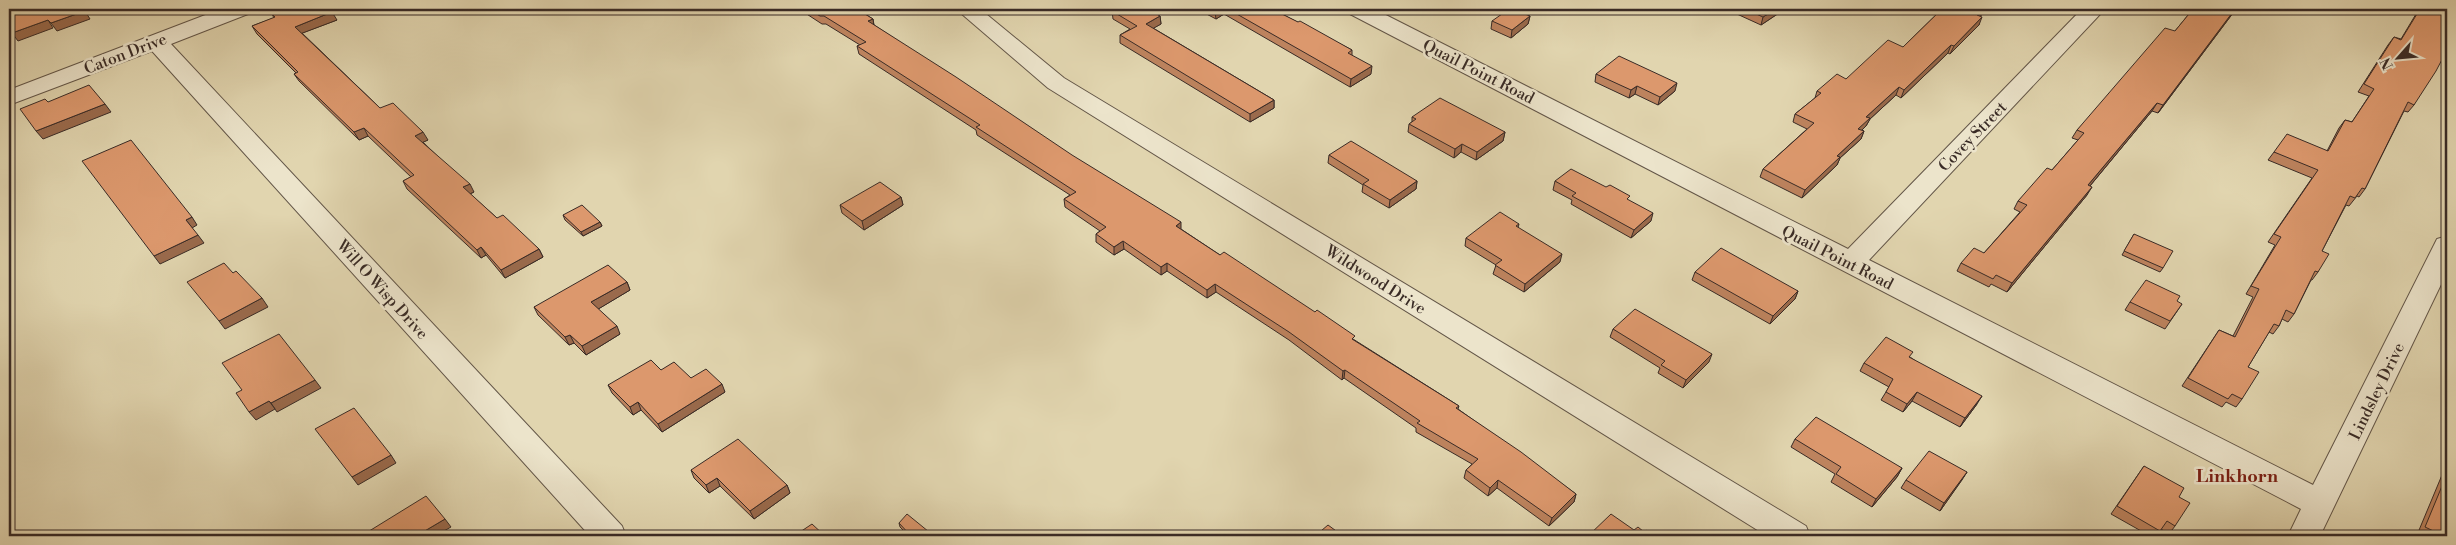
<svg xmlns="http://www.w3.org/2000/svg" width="2456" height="545" font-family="'Libre Bodoni',serif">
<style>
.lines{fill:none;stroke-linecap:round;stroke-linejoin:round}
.minor-casing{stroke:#635648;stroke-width:2}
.minor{fill:#ece4cb;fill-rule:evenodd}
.wall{fill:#bd835e;stroke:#392b26}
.shaded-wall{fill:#9a6a4c;stroke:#392b26}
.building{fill:#dc986d;stroke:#392b26}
.labels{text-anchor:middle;stroke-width:5;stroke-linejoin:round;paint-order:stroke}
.street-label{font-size:16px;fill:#392b26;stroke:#ece4cb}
.neighbourhood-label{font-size:18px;font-weight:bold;fill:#7a1f14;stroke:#ece4cb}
</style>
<rect width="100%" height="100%" fill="#e1d5af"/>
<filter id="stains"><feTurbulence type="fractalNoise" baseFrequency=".004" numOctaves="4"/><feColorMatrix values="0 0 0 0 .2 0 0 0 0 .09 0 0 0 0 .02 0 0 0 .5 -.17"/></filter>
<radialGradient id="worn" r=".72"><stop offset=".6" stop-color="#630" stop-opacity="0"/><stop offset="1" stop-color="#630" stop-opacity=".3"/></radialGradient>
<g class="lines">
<!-- minor casing -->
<g class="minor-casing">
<g id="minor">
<polygon points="221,9 251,9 248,14 171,44 622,526 626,536 590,536 152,51 9,105 9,90"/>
<polygon points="956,9 980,9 1064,78 1806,526 1810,536 1767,536 1048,88"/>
<polygon points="1347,9 1374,9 1848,249 2082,9 2105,9 1869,260 2313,485 2434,245 2437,239 2447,236 2447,272 2320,536 2288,536 2301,509 1350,14"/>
</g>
</g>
<!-- minor -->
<use href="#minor" class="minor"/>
</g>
<!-- wall -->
<g class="wall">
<polygon points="799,9 857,9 873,19 874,25 1220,255 1459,406 1458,409 1576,494 1574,502 1549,526 1497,488 1488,496 1464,478 1466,470 1472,464 1416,432 1416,428 1344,378 1342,380 1289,340 1216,292 1207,298 1167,271 1161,275 1124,249 1114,255 1096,242 1096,234 1100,231 1065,207 1064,199 1070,195 977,135 976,130 859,54 857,46 860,45 826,24 822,24"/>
<polygon points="1197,9 1272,9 1352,50 1352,55 1371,74 1350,87 1224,14 1216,19"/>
<polygon points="1726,9 1785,9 1761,25"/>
<polygon points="1942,9 1988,9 1980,16 1979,25 1950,54 1948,53 1901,98 1896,95 1870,119 1866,126 1862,130 1864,131 1861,139 1840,158 1837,165 1802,198 1760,177 1763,169 1807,129 1793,122 1795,114 1815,98 1817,91 1846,79 1903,47"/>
<polygon points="2193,9 2239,9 2235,14 2233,13 2158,113 2152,111 2090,186 2087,195 2007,292 1991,284 1989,287 1957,271 1961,263 1984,253 2020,212 2014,209 2018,201 2052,170 2078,140 2072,138 2077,130 2175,31"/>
<polygon points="2419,9 2447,9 2414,105 2408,112 2404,111 2365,189 2359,197 2357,196 2349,206 2346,205 2322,251 2318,272 2312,280 2311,280 2294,314 2288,322 2282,319 2279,326 2273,334 2269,332 2248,367 2242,399 2236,407 2226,402 2222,407 2182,386 2219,330 2233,336 2253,297 2246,294 2275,245 2268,242 2312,178 2268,160 2274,152 2327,151 2339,128 2345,120 2352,122 2369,96 2358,92 2388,45 2394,37 2401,39"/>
<polygon points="1112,11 1160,16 1161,24 1153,28 1274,100 1274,108 1250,122 1120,43 1120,35 1130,29 1113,19"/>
<polygon points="272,14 337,20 302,33 380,108 428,140 423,142 474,192 470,194 497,218 539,249 543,257 505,278 486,255 481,258 407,189 403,181 411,177 368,136 359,140 299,81 294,74 296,73 257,34 252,26 274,18"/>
<polygon points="1530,16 1528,24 1511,38 1491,29 1492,21"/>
<polygon points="1596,74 1675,91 1658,105 1635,94 1629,98 1595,82"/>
<polygon points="1412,117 1505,132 1503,141 1476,160 1461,152 1454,158 1408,132 1409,124 1412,122"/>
<polygon points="1329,155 1417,181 1416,189 1389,208 1362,192 1363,185 1328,163"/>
<polygon points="1555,181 1651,221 1631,238 1571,204 1572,200 1553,190"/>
<polygon points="901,197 903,205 864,230 842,213 840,205"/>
<polygon points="563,215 600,222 602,226 583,236 565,220"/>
<polygon points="1519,224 1518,228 1560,262 1524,292 1493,274 1496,265 1465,246 1466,238"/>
<polygon points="2134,234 2163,268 2160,272 2122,255"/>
<polygon points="1695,272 1798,291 1795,299 1770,324 1692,280"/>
<polygon points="627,282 630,290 598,309 620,334 586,355 574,343 569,345 538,315 534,307"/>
<polygon points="2130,302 2182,304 2165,329 2125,310"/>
<polygon points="1613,329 1709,362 1683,388 1658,373 1660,368 1610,337"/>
<polygon points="1910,357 1977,404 1960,427 1912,401 1903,412 1881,400 1889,387 1860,371 1864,363"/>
<polygon points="661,370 691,378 725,392 662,432 641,410 633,415 612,393 608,385"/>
<polygon points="1795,439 1902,468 1897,477 1872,507 1831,482 1835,474 1791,447"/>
<polygon points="2447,463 2447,536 2420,536 2417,535"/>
<polygon points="2144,466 2179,497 2175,526 2169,534 2161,529 2156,536 2150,536 2111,514"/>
<polygon points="691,470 787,485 790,493 754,519 720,486 709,493 694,478"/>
<polygon points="1967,472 1940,511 1901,488 1906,480"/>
<polygon points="899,523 934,536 909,536 900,527"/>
</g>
<!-- shaded-wall -->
<g class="shaded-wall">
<polygon points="1221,9 1224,9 1224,14 1216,19 1215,12"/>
<polygon points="1776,9 1785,9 1761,25 1763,17"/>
<polygon points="1983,9 1988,9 1973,23 1977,15"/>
<polygon points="2235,9 2233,13 2158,113 2163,105"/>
<polygon points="85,11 90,19 57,31 51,23"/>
<polygon points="332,12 337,20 300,34 295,27"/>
<polygon points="1160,16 1161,24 1147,32 1146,24"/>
<polygon points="1530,16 1528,24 1511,38 1512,30"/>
<polygon points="1982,17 1979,25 1950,54 1954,46"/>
<polygon points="873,19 874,27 868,21"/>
<polygon points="48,20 53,28 18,41 12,33"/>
<polygon points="1951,45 1948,53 1901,98 1904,90"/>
<polygon points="1372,66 1371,74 1350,87 1351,79"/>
<polygon points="1677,83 1675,91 1658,105 1660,97"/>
<polygon points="1637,86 1635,94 1629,98 1631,90"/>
<polygon points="1899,87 1896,95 1870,119 1866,126 1855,137 1858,129 1866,117"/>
<polygon points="1274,100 1274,108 1250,122 1250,114"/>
<polygon points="2157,103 2152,111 2084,193 2088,185"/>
<polygon points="105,104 111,112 43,139 36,131"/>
<polygon points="364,128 368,136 359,140 354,132"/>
<polygon points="1864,131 1861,139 1840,158 1837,165 1802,198 1805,190 1837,156"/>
<polygon points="423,132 428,140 419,144 415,136"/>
<polygon points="1505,132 1503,141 1476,160 1477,152"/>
<polygon points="1462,144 1461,152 1454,158 1455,149"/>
<polygon points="1417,181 1416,189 1389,208 1390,200"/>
<polygon points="470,184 474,192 467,195 463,187"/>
<polygon points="2092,187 2087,195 2007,292 2012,283"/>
<polygon points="901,197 903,205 864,230 862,221"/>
<polygon points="1653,213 1651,221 1631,238 1634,230"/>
<polygon points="192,217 197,225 192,228 186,220"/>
<polygon points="600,222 602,226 583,236 581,232"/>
<polygon points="1181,222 1181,230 1176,226"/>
<polygon points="198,235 204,243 160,264 154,256"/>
<polygon points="1123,241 1124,249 1114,255 1114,247"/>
<polygon points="481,247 486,255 481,258 477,250"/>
<polygon points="539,249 543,257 505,278 501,270"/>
<polygon points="1562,254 1560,262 1524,292 1525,284"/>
<polygon points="1167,263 1167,271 1161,275 1161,267"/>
<polygon points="627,282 630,290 595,311 591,302"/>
<polygon points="1215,284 1216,292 1207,298 1207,290"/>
<polygon points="1798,291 1795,299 1770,324 1773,316"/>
<polygon points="262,298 268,307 225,329 219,321"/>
<polygon points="617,326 620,334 586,355 582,346"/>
<polygon points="570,335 574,343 569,345 565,337"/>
<polygon points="1712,354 1709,362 1683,388 1686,380"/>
<polygon points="1345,370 1344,378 1342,380 1343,371"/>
<polygon points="315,380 321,388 277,412 271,403"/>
<polygon points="722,384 725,392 662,432 658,424"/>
<polygon points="1917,392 1912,401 1903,412 1907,404"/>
<polygon points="1982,396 1977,404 1960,427 1965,418"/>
<polygon points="269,401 275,409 256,420 249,412"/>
<polygon points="638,402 641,410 633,415 630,407"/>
<polygon points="391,455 396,463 358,485 352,477"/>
<polygon points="1902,468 1897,477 1872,507 1876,499"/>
<polygon points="1967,472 1962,480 1940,511 1944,503"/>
<polygon points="717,478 720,486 709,493 706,485"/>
<polygon points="1498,480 1497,488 1488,496 1490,488"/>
<polygon points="787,485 790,493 754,519 750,511"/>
<polygon points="1576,494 1574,502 1549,526 1552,518"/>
<polygon points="445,519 451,527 435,536 426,536 423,532"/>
</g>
<!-- building -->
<g class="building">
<polygon points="25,9 83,9 85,11 51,23 48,20 12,33 9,29 9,14"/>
<polygon points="287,9 329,9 332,12 295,27 380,108 393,103 423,132 415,136 470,184 463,187 497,218 503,215 539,249 501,270 481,247 477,250 403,181 414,175 364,128 354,132 294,74 298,72 252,26 275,17 272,14"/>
<polygon points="808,9 857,9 873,19 868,21 956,77 1072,155 1181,222 1176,226 1220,255 1224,252 1315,312 1317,310 1355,336 1352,339 1459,406 1456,408 1521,452 1576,494 1552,518 1498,480 1490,488 1466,470 1478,459 1417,423 1420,421 1345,370 1343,371 1289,332 1215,284 1207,290 1167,263 1161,267 1123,241 1114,247 1096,234 1106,227 1064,199 1076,192 976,127 980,125 857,46 866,42 824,16 820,16"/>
<polygon points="1117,9 1148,9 1160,16 1146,24 1274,100 1250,114 1120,35 1137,26 1112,11"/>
<polygon points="1210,9 1221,9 1215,12"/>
<polygon points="1228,9 1272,9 1298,22 1300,21 1352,50 1348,53 1372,66 1351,79"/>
<polygon points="1509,9 1512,9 1530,16 1512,30 1492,21"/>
<polygon points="1745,9 1776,9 1763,17"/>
<polygon points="1942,9 1983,9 1977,15 1982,17 1954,46 1951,45 1904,90 1899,87 1866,117 1870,118 1858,129 1864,131 1837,156 1840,157 1805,190 1763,169 1814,123 1795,114 1821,93 1817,91 1837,74 1846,79 1888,40 1903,47"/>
<polygon points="2193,9 2235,9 2163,105 2157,103 2088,185 2092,187 2012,283 1996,275 1993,279 1961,263 1974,248 1984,253 2027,205 2018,201 2047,168 2052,170 2084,133 2077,130 2165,28 2175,31"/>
<polygon points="2420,9 2447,9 2447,50 2436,71 2414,105 2408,102 2365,189 2362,188 2355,198 2350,196 2322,251 2329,254 2318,272 2315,271 2294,314 2286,310 2279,326 2274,324 2248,367 2259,372 2242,399 2232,394 2228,399 2188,378 2219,330 2235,337 2259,289 2251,286 2281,237 2274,234 2318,170 2274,152 2287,134 2328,151 2345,120 2352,122 2374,89 2364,84 2394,37 2401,40"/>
<polygon points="1619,56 1677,83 1660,97 1637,86 1631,90 1596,74"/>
<polygon points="89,85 105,104 36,131 20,109 45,99 48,102"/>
<polygon points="1440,98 1505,132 1477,152 1462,144 1455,149 1409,124 1416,119 1412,117"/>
<polygon points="131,140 192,217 186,220 198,235 154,256 82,161"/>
<polygon points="1351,141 1417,181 1390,200 1363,184 1369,180 1329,155"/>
<polygon points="1571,169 1606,187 1610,185 1630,196 1627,199 1653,213 1634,230 1572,196 1576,193 1555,181"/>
<polygon points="880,182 901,197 862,221 840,205"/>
<polygon points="582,205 600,222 581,232 563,215"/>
<polygon points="1500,212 1519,224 1516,226 1562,254 1525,284 1495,265 1502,260 1466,238"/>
<polygon points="2134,234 2173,251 2163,268 2124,251"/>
<polygon points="1721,248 1798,291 1773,316 1695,272"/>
<polygon points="224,263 233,273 236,271 262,298 219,321 187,282"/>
<polygon points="608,265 627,282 591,302 617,326 582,346 570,335 565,337 534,307"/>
<polygon points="2146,280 2180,296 2177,301 2182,304 2170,321 2130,302"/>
<polygon points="1635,309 1712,354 1686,380 1661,365 1665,361 1613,329"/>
<polygon points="279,334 315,380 271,403 269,401 249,412 236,393 242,390 222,363"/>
<polygon points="1886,337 1913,352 1909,357 1982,396 1965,418 1917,392 1907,404 1886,392 1893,379 1864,363"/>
<polygon points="651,360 661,370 674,362 691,378 706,369 722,384 658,424 638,402 630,407 608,385"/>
<polygon points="354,408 391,455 352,477 315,429"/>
<polygon points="1816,417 1902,468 1876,499 1836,474 1841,467 1795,439"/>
<polygon points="738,439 787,485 750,511 717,478 706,485 691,470"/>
<polygon points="1929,451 1967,472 1944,503 1906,480"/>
<polygon points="2144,466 2184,488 2179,497 2190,503 2175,526 2167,521 2160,531 2117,506"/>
<polygon points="2447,474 2447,536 2444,536 2425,527"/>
<polygon points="426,496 445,519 423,532 427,536 368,536 366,533"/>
<polygon points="907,514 934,536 911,536 899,523"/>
<polygon points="1611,514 1634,530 1638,527 1644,532 1646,530 1653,536 1588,536"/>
<polygon points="812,524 825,536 794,536"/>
<polygon points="1328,525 1343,536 1315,536"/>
</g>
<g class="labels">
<!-- street labels -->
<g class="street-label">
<text transform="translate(125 53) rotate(-21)" y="6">Caton Drive</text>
<text transform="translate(1479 71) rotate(27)" y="6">Quail Point Road</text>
<text transform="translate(1972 136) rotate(-46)" y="6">Covey Street</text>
<text transform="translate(1838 257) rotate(27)" y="6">Quail Point Road</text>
<text transform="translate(1376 279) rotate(32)" y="6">Wildwood Drive</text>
<text transform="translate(383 289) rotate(48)" y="6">Will O Wisp Drive</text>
<text transform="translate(2376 391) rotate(-64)" y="6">Lindsley Drive</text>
</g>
<!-- neighbourhood labels -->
<g class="neighbourhood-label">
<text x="2237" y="482">Linkhorn</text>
</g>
</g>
<!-- margin -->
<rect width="2456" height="545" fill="none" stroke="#e1d5af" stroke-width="30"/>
<rect x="10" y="10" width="2436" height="525" fill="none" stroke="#392b26" stroke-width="2.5"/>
<rect x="15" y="15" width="2426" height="515" fill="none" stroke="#392b26"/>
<!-- north arrow -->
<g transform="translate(2398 58) rotate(243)" stroke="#ece4cb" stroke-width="4" paint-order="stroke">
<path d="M0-4L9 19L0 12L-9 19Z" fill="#392b26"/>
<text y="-8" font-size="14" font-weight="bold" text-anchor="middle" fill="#392b26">N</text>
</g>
<rect width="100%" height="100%" filter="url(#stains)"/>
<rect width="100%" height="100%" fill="url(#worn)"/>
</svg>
